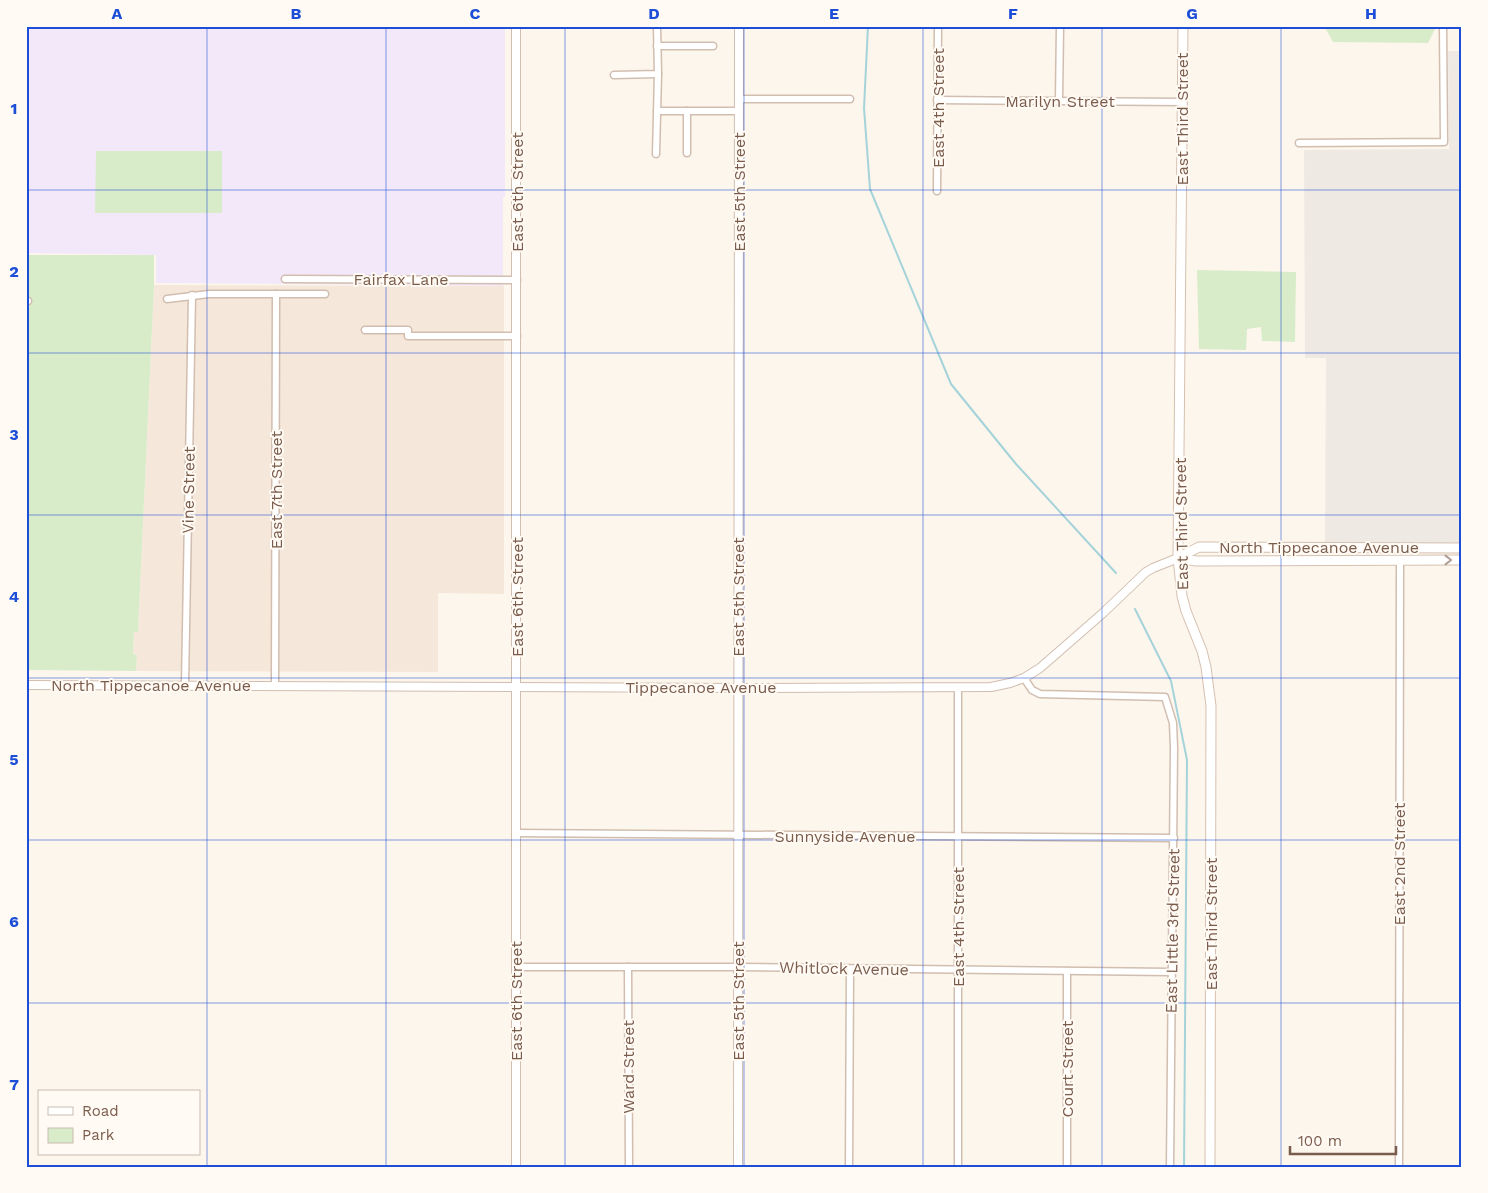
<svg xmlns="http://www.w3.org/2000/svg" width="1488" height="1193" font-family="'Work Sans',sans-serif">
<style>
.residential{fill:#f5e8da}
.industrial{fill:#efe9e4}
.education{fill:#f3e8fa}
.green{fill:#d8ecc9}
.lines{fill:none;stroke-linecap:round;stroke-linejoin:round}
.stream{stroke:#a5d3da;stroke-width:2}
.minor-casing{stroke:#d1beb0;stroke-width:9}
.tertiary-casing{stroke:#d1beb0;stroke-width:10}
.secondary-casing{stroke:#d6c0b0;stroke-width:11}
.minor{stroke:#fff;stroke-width:6}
.tertiary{stroke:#fff;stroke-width:8}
.secondary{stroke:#fff;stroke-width:9}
.oneway{stroke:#af9d94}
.grid{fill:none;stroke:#1d4ed8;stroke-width:1;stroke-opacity:0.55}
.labels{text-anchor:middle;stroke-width:4;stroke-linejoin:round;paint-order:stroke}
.street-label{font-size:16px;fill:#7a5c4d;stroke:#fffaf3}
.neatline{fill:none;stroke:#1d4ed8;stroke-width:2}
.grid-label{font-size:16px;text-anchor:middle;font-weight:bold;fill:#1d4ed8}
</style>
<rect width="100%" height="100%" fill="#fdf6ec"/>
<!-- residential -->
<g class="residential">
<polygon points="26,255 29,255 28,670 26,670"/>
<polygon points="154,285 504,286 504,594 438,593 438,672 136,671 137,655 133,654 134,632 138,632"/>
</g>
<!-- industrial -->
<polygon class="industrial" points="1448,51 1462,51 1462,543 1325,544 1326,358 1305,358 1304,150 1449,149"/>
<!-- education -->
<polygon class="education" points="26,26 505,26 505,197 503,198 503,286 156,283 156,255 26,253"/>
<!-- green -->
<g class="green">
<polygon points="1324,26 1435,26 1435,29 1428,43 1333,42"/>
<polygon points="96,151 222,151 222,213 95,213"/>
<polygon points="29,255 154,255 154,285 138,632 134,632 133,654 137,655 136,671 28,670"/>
<polygon points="1197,270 1296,272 1295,342 1262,341 1261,327 1247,329 1246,350 1199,349"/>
</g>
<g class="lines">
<!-- stream -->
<g class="stream">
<polyline points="868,26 864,108 870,189 951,384 1016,464 1116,573"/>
<polyline points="1135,609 1171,681 1187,760 1184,1167"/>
</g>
<!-- minor casing -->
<g class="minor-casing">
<g id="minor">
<polyline points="657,46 713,46"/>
<polyline points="614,75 658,74 657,26"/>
<polyline points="739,99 850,99"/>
<polyline points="937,100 1182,102"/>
<polyline points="1059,101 1060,26"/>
<polyline points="657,111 739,111"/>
<polyline points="687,111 687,153"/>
<polyline points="1299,143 1444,142 1443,26"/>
<polyline points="656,154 658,74"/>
<polyline points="937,191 938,26"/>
<polyline points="285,279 517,280"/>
<polyline points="167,299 209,294 325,294"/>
<polyline points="26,301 28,301"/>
<polyline points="365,330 408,330 408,336 517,336"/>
<polyline points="1024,678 1032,690 1040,694 1165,697 1173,723 1174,748 1170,1167"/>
<polyline points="185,685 192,295"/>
<polyline points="275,686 276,294"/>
<polyline points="516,833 1174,838"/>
<polyline points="516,967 738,967 1171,972"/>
<polyline points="628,967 629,1167"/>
<polyline points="1067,971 1067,1167"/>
<polyline points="849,1167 850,969"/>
<polyline points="958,1167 958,688"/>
<polyline points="1399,1167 1400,560"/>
</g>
</g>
<!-- tertiary casing -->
<g class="tertiary-casing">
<g id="tertiary">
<polyline points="26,685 738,688 991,687 1010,683 1024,678 1040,668 1103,613 1146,572 1153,568 1178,558"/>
<polyline points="516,1167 516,26"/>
<polyline points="738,1167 739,26"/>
</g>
</g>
<!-- secondary casing -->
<g class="secondary-casing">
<g id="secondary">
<polyline points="1183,26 1178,558 1182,596 1186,611 1202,651 1206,667 1211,706 1210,1167"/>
<polyline points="1178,558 1199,547 1462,548"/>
<polyline points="1178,558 1196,561 1462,560"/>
</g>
</g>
<!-- minor -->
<use href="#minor" class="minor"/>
<!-- tertiary -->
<use href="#tertiary" class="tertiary"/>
<!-- secondary -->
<use href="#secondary" class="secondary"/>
</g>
<!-- one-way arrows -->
<defs><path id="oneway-chevron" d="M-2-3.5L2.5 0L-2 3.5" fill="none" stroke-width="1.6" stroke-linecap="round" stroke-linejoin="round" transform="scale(1.25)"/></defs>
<use class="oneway" href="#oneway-chevron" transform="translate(1448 560)"/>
<!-- grid -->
<path class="grid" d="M 207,26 L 207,1167M 386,26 L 386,1167M 565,26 L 565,1167M 744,26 L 744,1167M 923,26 L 923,1167M 1102,26 L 1102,1167M 1281,26 L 1281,1167M 26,190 L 1462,190M 26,353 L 1462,353M 26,515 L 1462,515M 26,678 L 1462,678M 26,840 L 1462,840M 26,1003 L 1462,1003"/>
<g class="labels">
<!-- street labels -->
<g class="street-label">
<text x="1060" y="107">Marilyn Street</text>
<text transform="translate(938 108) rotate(-90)" y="6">East 4th Street</text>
<text transform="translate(1182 119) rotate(-90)" y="6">East Third Street</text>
<text transform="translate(517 192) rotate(-90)" y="6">East 6th Street</text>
<text transform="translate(739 192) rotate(-90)" y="6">East 5th Street</text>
<text x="401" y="285">Fairfax Lane</text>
<text transform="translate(188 490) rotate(-89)" y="6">Vine Street</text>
<text transform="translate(276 490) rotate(-90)" y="6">East 7th Street</text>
<text transform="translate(1181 524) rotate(-91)" y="6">East Third Street</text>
<text x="1319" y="553">North Tippecanoe Avenue</text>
<text transform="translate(517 597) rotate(-90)" y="6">East 6th Street</text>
<text transform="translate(738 597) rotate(-90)" y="6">East 5th Street</text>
<text x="151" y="691">North Tippecanoe Avenue</text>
<text x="701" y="693">Tippecanoe Avenue</text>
<text x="845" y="842">Sunnyside Avenue</text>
<text transform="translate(1399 864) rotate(-90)" y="6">East 2nd Street</text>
<text transform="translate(1211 924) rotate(-90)" y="6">East Third Street</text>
<text transform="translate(958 927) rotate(-90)" y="6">East 4th Street</text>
<text transform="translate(1172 931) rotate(-89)" y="6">East Little 3rd Street</text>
<text transform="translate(844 968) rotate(1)" y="6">Whitlock Avenue</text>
<text transform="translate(516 1001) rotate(-90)" y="6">East 6th Street</text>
<text transform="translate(738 1001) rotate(-90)" y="6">East 5th Street</text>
<text transform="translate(628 1067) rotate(-90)" y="6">Ward Street</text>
<text transform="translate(1067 1069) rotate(-90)" y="6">Court Street</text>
</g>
</g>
<!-- border -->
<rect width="1488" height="1193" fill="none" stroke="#fffaf3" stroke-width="55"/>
<!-- legend -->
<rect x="38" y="1090" width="162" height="65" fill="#fffaf3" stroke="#cabbb1"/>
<rect x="48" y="1107" width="25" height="8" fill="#ffffff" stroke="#cabbb1"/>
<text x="82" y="1116" font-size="15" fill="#7a5c4d">Road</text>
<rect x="48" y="1128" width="25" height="15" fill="#d8ecc9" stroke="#cabbb1"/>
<text x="82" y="1140" font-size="15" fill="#7a5c4d">Park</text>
<!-- scale -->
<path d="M1290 1146v8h106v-8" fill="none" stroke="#7a5c4d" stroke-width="2.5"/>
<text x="1298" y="1146" font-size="15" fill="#7a5c4d" stroke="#fffaf3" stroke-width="4" paint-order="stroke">100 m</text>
<rect x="28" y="28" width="1432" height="1138" class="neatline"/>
<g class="grid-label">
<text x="117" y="19">A</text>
<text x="296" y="19">B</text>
<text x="475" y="19">C</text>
<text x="654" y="19">D</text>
<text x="834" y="19">E</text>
<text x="1013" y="19">F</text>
<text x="1192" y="19">G</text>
<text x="1371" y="19">H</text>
<text x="14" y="114">1</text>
<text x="14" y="277">2</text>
<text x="14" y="440">3</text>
<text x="14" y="602">4</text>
<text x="14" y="765">5</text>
<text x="14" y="927">6</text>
<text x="14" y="1090">7</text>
</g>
</svg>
